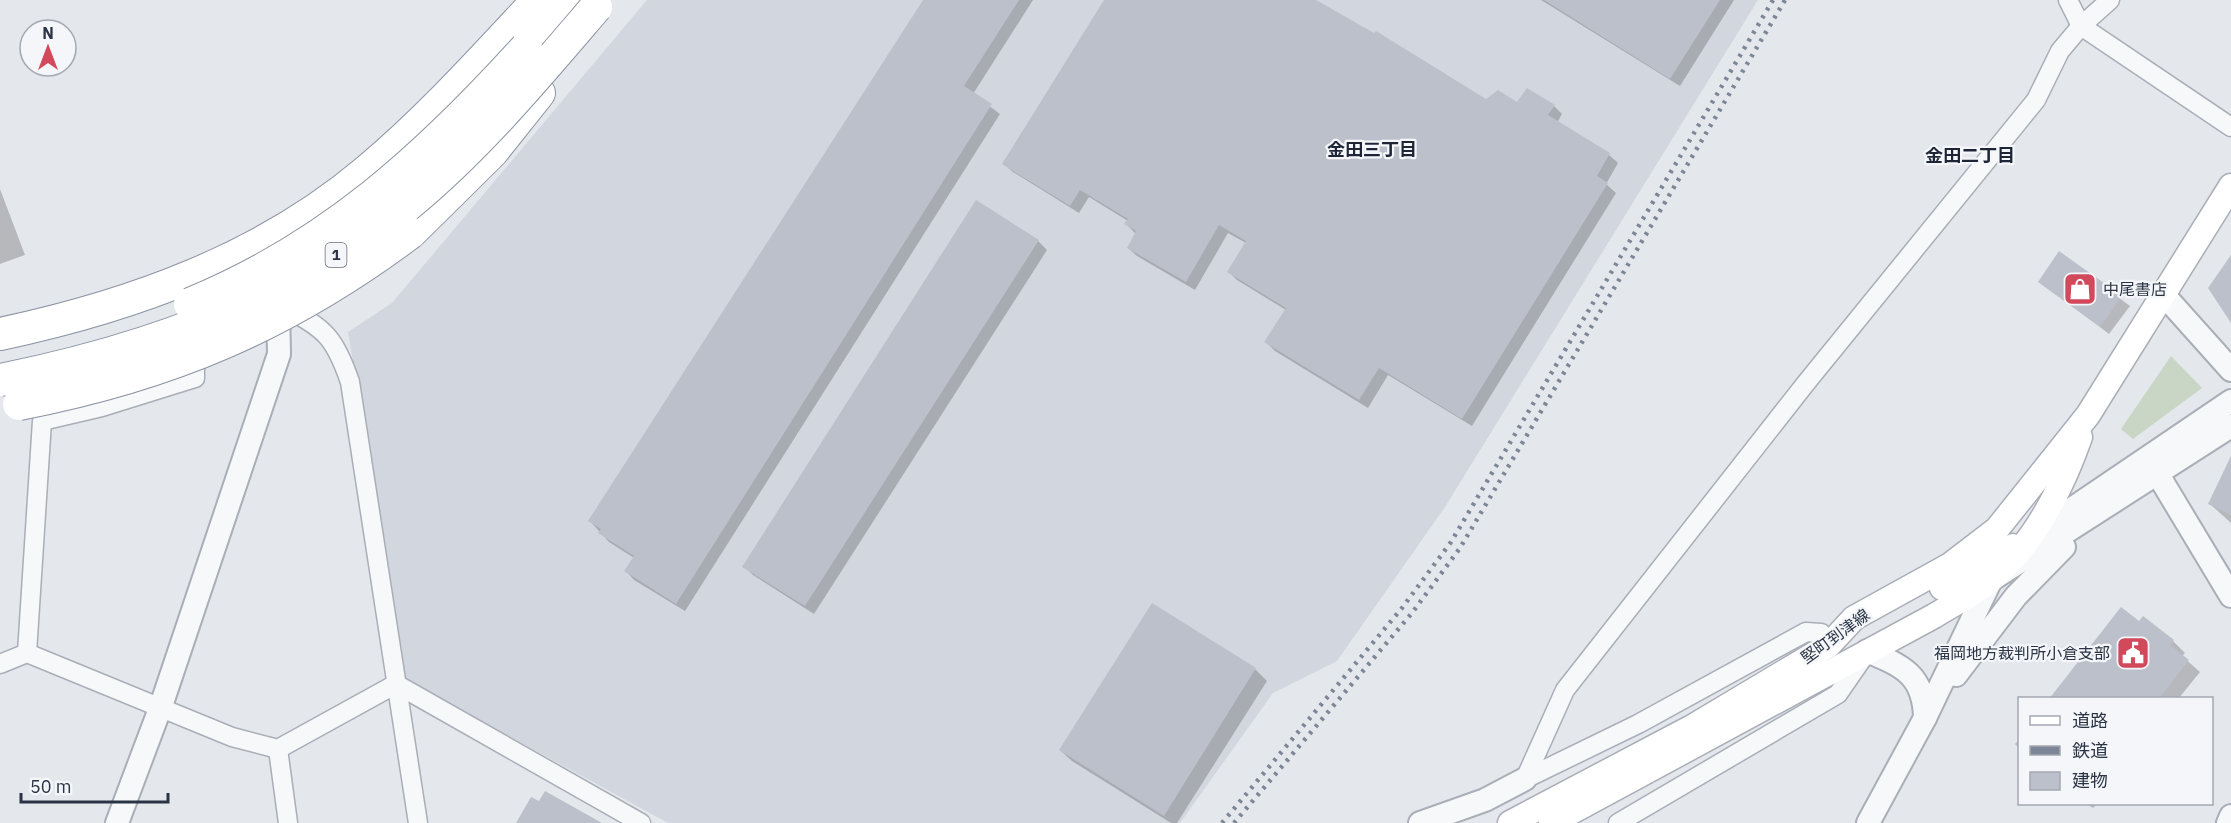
<svg xmlns="http://www.w3.org/2000/svg" width="2231" height="823" font-family="'IBM Plex Sans','Noto Sans JP',sans-serif">
<style>
.built{fill:#d2d6de}
.green{fill:#c9d6c5}
.shadow{fill:#0003}
.building{fill:#bbc0ca}
.lines{fill:none;stroke-linecap:round;stroke-linejoin:round}
.minor-casing{stroke:#a9aeb7;stroke-width:21}
.tertiary-casing{stroke:#a9aeb7;stroke-width:26}
.secondary-casing{stroke:#a9aeb7;stroke-width:27}
.motorway-casing{stroke:#8b94a3;stroke-width:34}
.minor{stroke:#f7f8fa;stroke-width:18}
.tertiary{stroke:#f7f8fa;stroke-width:22}
.secondary{stroke:#fff;stroke-width:24}
.motorway{stroke:#fff;stroke-width:32}
.rail{stroke:#7d8696;stroke-width:4.5;stroke-dasharray:3 6;stroke-linecap:butt}
.motorway-bridge-casing{stroke:#8b94a3;stroke-width:34;stroke-linecap:butt}
.motorway-bridge{stroke:#fff;stroke-width:32}
.labels{text-anchor:middle;stroke-width:4.5;stroke-linejoin:round;paint-order:stroke}
.shield{fill:#f4f6f9;stroke:#676e7b;stroke-width:1.5}
.shield-label{font-size:15px;font-weight:bold;fill:#2b3445}
.poi-label{font-size:16px;fill:#2b3445;stroke:#f4f6f9;text-anchor:start}
.street-label{font-size:16px;fill:#2b3445;stroke:#f4f6f9}
.neighbourhood-label{font-size:18px;font-weight:bold;fill:#1d2536;stroke:#f4f6f9}
</style>
<rect width="100%" height="100%" fill="#e4e7ec"/>
<!-- built -->
<polygon class="built" points="647,0 1758,0 1445,507 1337,661 1273,693 1180,823 668,823 406,680 348,332 392,303"/>
<!-- green -->
<polygon class="green" points="2171,356 2202,388 2133,439 2121,429"/>
<!-- shadow -->
<g class="shadow">
<polygon points="924,0 1033,0 973,94 1000,114 685,611 634,580 626,571 634,558 609,542 590,521"/>
<polygon points="1106,0 1314,0 1487,101 1554,106 1562,114 1557,123 1609,155 1618,163 1606,184 1616,193 1472,426 1388,375 1368,408 1275,351 1266,342 1286,310 1237,280 1229,272 1246,243 1228,233 1195,290 1137,256 1128,248 1136,234 1126,224 1128,221 1089,197 1079,213 1013,172 1004,164"/>
<polygon points="1541,0 1734,0 1680,86"/>
<polygon points="0,189 25,255 0,264"/>
<polygon points="1038,241 1047,250 814,614 753,575 744,566"/>
<polygon points="2059,253 2130,306 2109,334 2040,281"/>
<polygon points="2231,467 2231,523 2210,504"/>
<polygon points="1152,605 1256,670 1267,681 1177,823 1171,823 1072,761 1060,750"/>
<polygon points="2143,618 2173,641 2185,653 2182,656 2200,672 2179,698 2051,698"/>
<polygon points="2020,739 2020,749 2015,744"/>
<polygon points="2087,804 2097,804 2093,808"/>
</g>
<!-- building -->
<g class="building">
<polygon points="923,0 1019,0 964,86 992,104 676,604 624,571 634,556 598,533 601,529 588,521"/>
<polygon points="1104,0 1316,0 1374,33 1376,31 1486,99 1498,90 1517,102 1527,88 1555,105 1548,115 1610,153 1597,176 1608,183 1462,419 1379,368 1359,400 1264,342 1286,308 1227,272 1246,241 1219,225 1186,282 1127,248 1136,231 1124,224 1128,219 1080,190 1070,206 1002,164"/>
<polygon points="1544,0 1720,0 1670,79"/>
<polygon points="976,200 1039,240 805,606 742,567"/>
<polygon points="2059,251 2122,296 2100,327 2038,282"/>
<polygon points="2231,255 2231,323 2208,288"/>
<polygon points="2231,456 2231,515 2208,504"/>
<polygon points="1152,603 1256,668 1164,816 1059,750"/>
<polygon points="2121,607 2139,621 2143,616 2174,640 2170,645 2189,660 2159,699 2049,699"/>
<polygon points="545,791 602,823 516,823 531,797 539,801"/>
</g>
<g class="lines">
<!-- minor casing -->
<g class="minor-casing">
<g id="minor">
<polyline points="2068,0 2081,26 2231,127"/>
<path d="M 285,308 C 325,328 335,338 350,382 L 418,823"/>
<polyline points="27,653 42,421 102,407 195,378 195,348"/>
<polyline points="0,664 27,653 232,737 278,749 396,684"/>
<polyline points="396,684 641,823"/>
<polyline points="278,749 288,823"/>
<polyline points="1525,779 1565,690 1806,383 2036,100 2060,51 2081,26 2110,0"/>
<polyline points="1525,779 1638,724 1806,632 1821,633 1828,646"/>
<polyline points="1618,823 1838,694 1865,655"/>
</g>
</g>
<!-- tertiary casing -->
<g class="tertiary-casing">
<g id="tertiary">
<polyline points="2163,294 2231,370"/>
<polyline points="2157,473 2231,596"/>
<polyline points="2029,538 2231,401"/>
<path d="M 1867,651 C 1903,666 1924,675 1925,718"/>
<polyline points="1956,675 2016,596 2064,547"/>
<polyline points="117,823 161,706 279,354 278,305"/>
<polyline points="1420,823 1485,800 1525,779"/>
<polyline points="1868,823 1925,718 1991,580 2231,426"/>
<polyline points="2228,823 2231,816"/>
</g>
</g>
<!-- secondary casing -->
<g class="secondary-casing">
<g id="secondary">
<polyline points="1942,588 2013,546"/>
<polyline points="1510,823 1692,727 1828,646 1854,618 1950,565 1997,529 2088,415 2231,186"/>
<path d="M 1551,823 L 1934,616 C 1953,604 1976,593 1993,578 C 2034,543 2062,488 2080,437"/>
</g>
</g>
<!-- motorway casing -->
<g class="motorway-casing">
<g id="motorway">
<polyline points="526,48 564,0"/>
<polyline points="410,233 492,152 539,93"/>
<path d="M 0,334 C 132,306 263,259 367,171 C 429,119 483,59 538,0"/>
</g>
</g>
<!-- minor -->
<use href="#minor" class="minor"/>
<!-- tertiary -->
<use href="#tertiary" class="tertiary"/>
<!-- secondary -->
<use href="#secondary" class="secondary"/>
<!-- motorway -->
<use href="#motorway" class="motorway"/>
<!-- rail -->
<g class="rail">
<polyline points="1222,823 1402,608 1451,542 1773,0"/>
<polyline points="1234,823 1412,613 1460,548 1785,0"/>
</g>
<!-- motorway-bridge casing -->
<g class="motorway-bridge-casing">
<g id="motorway-bridge">
<path d="M 190,304 C 329,247 427,157 526,48"/>
<path d="M 0,380 C 145,351 293,300 409,204 C 479,146 537,76 596,7"/>
<path d="M 19,404 C 170,375 287,325 410,233"/>
</g>
</g>
<!-- motorway-bridge -->
<use href="#motorway-bridge" class="motorway-bridge"/>
</g>
<!-- icons -->
<defs>
<g id="shop-square" transform="scale(1.725)"><rect x="-9" y="-9" width="18" height="18" rx="4" fill="#d1495b" stroke="#f4f6f9"/><path d="M-5-2.5h2.3a2.7 3.5 0 0 1 5.4 0H5L5.5 6h-11ZM-1.5-2.5h3a1.5 2.3 0 0 0-3 0Z" fill="#fff"/></g>
<g id="civic-square" transform="scale(1.725)"><rect x="-9" y="-9" width="18" height="18" rx="4" fill="#d1495b" stroke="#f4f6f9"/><path d="M-.6-6.5H3V-4.5H.6V-3L4-1V1h2V6H-6V1h2V-1L-.6-3ZM-1.2 2.5V6h2.4V2.5Z" fill="#fff"/></g>
</defs>
<g fill-rule="evenodd">
<use href="#shop-square" x="2080" y="289"/>
<use href="#civic-square" x="2133" y="653"/>
</g>
<g class="labels">
<!-- shield labels -->
<rect class="shield" x="325.5" y="243" width="21" height="24" rx="4.5"/>
<g class="shield-label">
<text x="336" y="260">1</text>
</g>
<!-- poi labels -->
<g class="poi-label">
<text x="2103" y="295">中尾書店</text>
<text x="2110" y="659" text-anchor="end">福岡地方裁判所小倉支部</text>
</g>
<!-- street labels -->
<g class="street-label">
<text transform="translate(1835 636) rotate(-36)" y="6">堅町到津線</text>
</g>
<!-- neighbourhood labels -->
<g class="neighbourhood-label">
<text x="1372" y="156">金田三丁目</text>
<text x="1970" y="162">金田二丁目</text>
</g>
</g>
<!-- legend -->
<rect x="2018" y="697" width="195" height="108" fill="#f4f6f9" stroke="#a4a8b1" stroke-width="1.5"/>
<rect x="2030" y="716" width="30" height="9" fill="#ffffff" stroke="#a4a8b1" stroke-width="1.5"/>
<text x="2072" y="727" font-size="18" fill="#2b3445">道路</text>
<rect x="2030" y="746" width="30" height="9" fill="#7d8696" stroke="#a4a8b1" stroke-width="1.5"/>
<text x="2072" y="757" font-size="18" fill="#2b3445">鉄道</text>
<rect x="2030" y="772" width="30" height="18" fill="#bbc0ca" stroke="#a4a8b1" stroke-width="1.5"/>
<text x="2072" y="787" font-size="18" fill="#2b3445">建物</text>
<!-- north arrow -->
<g transform="translate(48 48)"><circle r="28" fill="#f4f6f9" stroke="#a4a8b1" stroke-width="1.5"/>
<path d="M0-4.5L10 22L0 15L-10 22Z" fill="#d1495b"/>
<text y="-9" font-size="16" font-weight="bold" text-anchor="middle" fill="#2b3445">N</text>
</g>
<!-- scale -->
<path d="M21 793v9h147v-9" fill="none" stroke="#2b3445" stroke-width="3"/>
<text x="30" y="793" font-size="18" fill="#2b3445" stroke="#f4f6f9" stroke-width="4.5" paint-order="stroke">50 m</text>
</svg>
